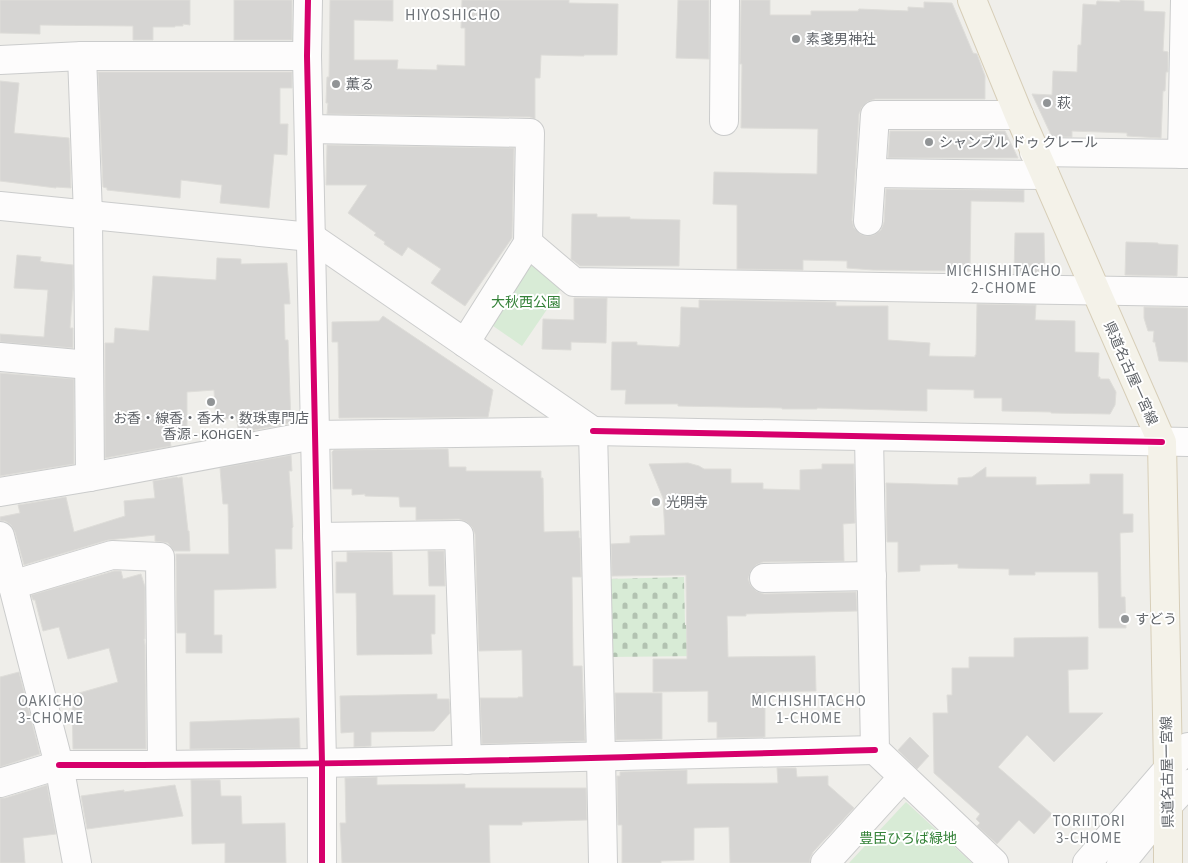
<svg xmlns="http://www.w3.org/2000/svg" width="1188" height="863" font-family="'Source Sans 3','Noto Sans JP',sans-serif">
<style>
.green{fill:#d8ebd6}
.cemetery{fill:url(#cemetery-stones)}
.building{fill:#d6d5d3;stroke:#deddd9}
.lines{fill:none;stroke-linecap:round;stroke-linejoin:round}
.minor-casing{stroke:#cbcccc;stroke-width:30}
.major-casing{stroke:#d7ceb8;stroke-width:30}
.minor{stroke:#fdfcfc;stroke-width:28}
.major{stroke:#f4f2e9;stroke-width:28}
.cycleway-casing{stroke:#fff;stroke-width:9}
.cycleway{stroke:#d6006c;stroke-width:6}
.poi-dot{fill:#919496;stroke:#fff;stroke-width:2}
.labels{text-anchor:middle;stroke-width:4;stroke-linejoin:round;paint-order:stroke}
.poi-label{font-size:14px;fill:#5f6368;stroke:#fff;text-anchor:start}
.park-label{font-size:14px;fill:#348238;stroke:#fff}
.street-label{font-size:14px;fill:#5f6368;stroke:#fff}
.neighbourhood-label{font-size:15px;letter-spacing:1px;fill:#70757a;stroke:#fff}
.quarter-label{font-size:16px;letter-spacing:1px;fill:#70757a;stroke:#fff}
</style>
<defs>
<pattern id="cemetery-stones" width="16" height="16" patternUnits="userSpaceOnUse" patternTransform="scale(1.25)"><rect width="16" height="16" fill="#d8ebd6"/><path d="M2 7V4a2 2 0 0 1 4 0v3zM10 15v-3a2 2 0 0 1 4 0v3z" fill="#b2c2b1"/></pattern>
</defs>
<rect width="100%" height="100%" fill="#efeeea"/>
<!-- green -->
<g class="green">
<polygon points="530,259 565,283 522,346 486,321"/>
<polygon points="906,802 972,863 849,863"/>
</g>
<!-- cemetery -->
<polygon class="cemetery" points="684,577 685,625 699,625 700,656 609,657 608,579"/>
<!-- building -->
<g class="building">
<polygon points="0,0 190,0 190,25 183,24 183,26 175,26 175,27 153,27 153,40 133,40 133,26 40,25 40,34 0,33"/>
<rect x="234" y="0" width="58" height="40"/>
<polygon points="330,0 393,0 393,21 354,20 354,60 398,60 397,69 437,70 437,65 465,66 465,28 461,28 462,0 569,0 569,3 618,4 617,55 584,55 584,56 541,55 540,78 535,78 535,119 530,117 327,114 328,103 326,103 327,77 329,77"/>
<polygon points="678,0 709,0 709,59 676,58"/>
<polygon points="741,0 770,0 770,15 811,15 811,11 858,11 859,9 908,11 908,7 924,8 924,2 952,3 973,53 977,54 985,76 985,99 875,99 867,102 862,107 859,114 852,220 854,228 860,234 866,236 874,235 881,230 884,222 886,189 1024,190 1024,202 971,201 970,271 873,270 847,268 847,261 803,260 803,270 737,269 737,205 713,204 714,172 817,174 818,129 741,128 742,64 740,64"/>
<polygon points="1120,0 1144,1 1144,11 1165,12 1163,51 1168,52 1168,72 1166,72 1165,91 1163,91 1161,138 1127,136 1127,133 1072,131 1072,137 1052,137 1032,94 1052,95 1053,71 1077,72 1078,45 1081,45 1083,4 1096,5 1097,1 1120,2"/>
<polygon points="98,72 292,72 292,88 280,88 280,124 288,124 287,155 274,154 269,208 220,203 222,185 181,180 180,198 107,190 107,188 103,187"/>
<polygon points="0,81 19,83 14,133 69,138 71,188 56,187 56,188 0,181"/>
<polygon points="890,131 1005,131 1018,158 888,158"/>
<polygon points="327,145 514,148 512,238 465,306 431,283 441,269 408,247 402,256 384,244 385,242 374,235 376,233 348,213 367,185 326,185"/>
<polygon points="572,214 597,214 597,217 630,217 630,219 680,220 679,266 580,266 571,259"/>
<polygon points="1015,233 1044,233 1045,274 1014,274"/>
<polygon points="1126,242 1158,243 1158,244 1178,245 1177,276 1125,275"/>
<polygon points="17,255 41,257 40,261 44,262 73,265 73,288 70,328 73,328 73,348 0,342 0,334 44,337 48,290 14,288"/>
<polygon points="217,258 241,259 241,264 287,263 290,304 284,304 285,340 288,340 291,423 239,433 236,417 216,421 214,390 187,392 187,427 168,431 171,446 105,458 105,343 114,343 115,328 149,331 153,276 216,280"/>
<polygon points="574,298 607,298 606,343 571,342 571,350 542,349 543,319 574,320"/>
<polygon points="699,300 836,302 836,306 888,306 888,340 930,343 929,356 975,357 975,355 976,355 977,304 1036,305 1035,320 1075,321 1075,352 1099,353 1098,377 1100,377 1100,379 1109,379 1116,392 1115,405 1110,414 1051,413 1051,412 1002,411 1002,398 974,398 974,390 927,389 927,411 855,409 817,408 817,409 782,409 782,408 678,406 678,404 625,404 626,390 611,390 612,342 637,342 637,345 679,347 679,345 680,345 681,307 699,308"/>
<polygon points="1144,307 1188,308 1188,362 1159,361 1155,342 1153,342 1154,331 1148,331 1144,318"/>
<polygon points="383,316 493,390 488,417 339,418 338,342 332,342 332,322 379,321"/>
<polygon points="0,373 74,379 74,464 0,476"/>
<polygon points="448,449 449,467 466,467 466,471 541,471 541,478 543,478 544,532 579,531 579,538 580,538 581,577 572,577 573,666 582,666 585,741 482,744 480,698 518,698 518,697 523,697 522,650 479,651 475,534 472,527 467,522 459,519 416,520 416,507 400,507 399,497 365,496 365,494 352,495 352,489 333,489 332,452 334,450"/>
<polygon points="291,455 292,471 289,471 293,527 292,528 292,549 275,549 276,588 214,590 214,635 222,635 222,653 186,653 186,633 177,633 176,554 229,554 228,504 223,504 220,468"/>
<polygon points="688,463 699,466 704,469 731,469 731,483 763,483 763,489 800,490 800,470 822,469 822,464 854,464 855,523 843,524 844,561 763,562 756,565 751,570 748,579 751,586 756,591 764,594 856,592 857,611 746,614 746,616 727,616 728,657 815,656 816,691 765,692 765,737 717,738 717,722 708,722 708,691 653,692 653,659 687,659 686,575 612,576 611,544 630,543 630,536 665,535 663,498 649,464"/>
<polygon points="986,467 986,477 1036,477 1036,485 1090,484 1090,474 1123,474 1123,514 1133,514 1133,532 1120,533 1121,597 1125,597 1126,628 1099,628 1098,572 1035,572 1035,575 1009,575 1009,569 958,568 958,564 920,565 920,571 898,572 898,542 887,542 886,483 958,485 958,478 972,477"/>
<polygon points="177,477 178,478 182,477 188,531 189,531 190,551 174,551 168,543 155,541 155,535 108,540 24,565 15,532 11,525 5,521 0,521 0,517 20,513 18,505 66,497 74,532 125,516 124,501 155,498 153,481"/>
<polygon points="428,551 444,551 445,586 429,586"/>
<polygon points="347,552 392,552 393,595 435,595 435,634 431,634 432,654 357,655 356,593 336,593 336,562 347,562"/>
<polygon points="114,571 121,571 123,579 141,574 145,587 145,639 144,639 145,645 146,749 73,749 72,695 118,682 109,648 68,659 59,627 43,631 35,600 33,600 31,595"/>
<polygon points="1088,637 1088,669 1068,670 1069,713 1103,713 1054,762 1027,735 998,767 1052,814 1034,834 1019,820 997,844 977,826 980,823 976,819 980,814 934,773 933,713 948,713 947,695 952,695 952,668 969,668 969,657 1014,657 1014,638"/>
<polygon points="19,672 40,754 0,767 0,677"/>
<polygon points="615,693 662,693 662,739 616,740"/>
<polygon points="437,694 437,699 449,699 450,713 434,731 371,732 371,746 354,747 354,732 341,733 340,696"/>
<polygon points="299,718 300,748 190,749 190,722"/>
<polygon points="910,737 929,756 917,769 898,750"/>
<polygon points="777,768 796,768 797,777 828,776 828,785 854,808 813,852 810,859 810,863 730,863 729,827 694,828 694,860 661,861 661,863 622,863 622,825 618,825 617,776 620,776 620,772 687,770 687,784 778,783"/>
<polygon points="377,777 377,785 465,784 465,788 586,788 587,820 522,822 522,825 489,825 490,863 342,863 340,823 346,823 345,778"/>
<polygon points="191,780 220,780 221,796 241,796 242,824 285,823 286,863 225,863 225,843 192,844"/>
<polygon points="47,785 56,834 23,838 25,863 0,863 0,798 5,798"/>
<polygon points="175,785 183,816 87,829 81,796 124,790 124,792"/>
</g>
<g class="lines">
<!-- minor casing -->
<g class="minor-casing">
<g id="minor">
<polyline points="308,0 307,56 322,763 322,863"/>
<polyline points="82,56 88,215 90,477"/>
<polyline points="0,60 82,56 307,56"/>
<polyline points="724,121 725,0"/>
<polyline points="309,129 530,133 528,243 465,343"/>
<polyline points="1034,152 1188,154"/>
<polyline points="1182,154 1185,0"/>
<polyline points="871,173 1045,175"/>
<polyline points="0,206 311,237 593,431"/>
<polyline points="868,221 875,115 1019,115"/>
<polyline points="528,243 574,282 1188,292"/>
<polyline points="0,357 89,365"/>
<polyline points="593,431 601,757 603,863"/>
<polyline points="869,437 875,750 994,863"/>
<polyline points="0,492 90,477 314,435 593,431 1188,442"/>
<polyline points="0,536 59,765 77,863"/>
<polyline points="317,537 459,535 467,760"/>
<polyline points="764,578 872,576"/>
<polyline points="12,585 112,555 160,557 162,765"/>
<polyline points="0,783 59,765 162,765 322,763 875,750"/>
<polyline points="825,863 903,777"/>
<polyline points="1087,863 1168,769 1188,747"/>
<polyline points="1121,863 1168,805 1188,784"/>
</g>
</g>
<!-- major casing -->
<g class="major-casing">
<polyline id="major" points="972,0 1019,115 1162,442 1168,769 1168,863"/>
</g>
<!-- minor -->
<use href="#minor" class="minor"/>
<!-- major -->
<use href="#major" class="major"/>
<!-- cycleway casing -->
<g class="cycleway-casing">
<g id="cycleway">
<polyline points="308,0 307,56 322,763 322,863"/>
<polyline points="593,431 1162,442"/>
<path d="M 59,765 C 331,766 603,758 875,750"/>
</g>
</g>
<!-- cycleway -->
<use href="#cycleway" class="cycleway"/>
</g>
<!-- markers -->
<g class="poi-dot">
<circle cx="796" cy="39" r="5"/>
<circle cx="336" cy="84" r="5"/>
<circle cx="1047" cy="103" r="5"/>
<circle cx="929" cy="142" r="5"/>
<circle cx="211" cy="402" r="5"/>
<circle cx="656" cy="502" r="5"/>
<circle cx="1125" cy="619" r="5"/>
</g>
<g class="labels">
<!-- poi labels -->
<g class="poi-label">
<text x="806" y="44">素戔男神社</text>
<text x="346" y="89">薫る</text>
<text x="1057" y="108">萩</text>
<text x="939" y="147">シャンブル ドゥ クレール</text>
<text x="211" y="423" text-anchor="middle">お香・線香・香木・数珠専門店<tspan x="211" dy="16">香源 - KOHGEN -</tspan></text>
<text x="666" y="507">光明寺</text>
<text x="1135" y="624">すどう</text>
</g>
<!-- park labels -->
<g class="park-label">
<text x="526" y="307">大秋西公園</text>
<text x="908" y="843">豊臣ひろば緑地</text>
</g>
<!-- street labels -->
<g class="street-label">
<text transform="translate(1131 373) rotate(66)" y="5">県道名古屋一宮線</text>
<text transform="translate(1167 772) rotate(-91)" y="5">県道名古屋一宮線</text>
</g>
<!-- neighbourhood labels -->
<g class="neighbourhood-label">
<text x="1004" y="276">MICHISHITACHO<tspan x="1004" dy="17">2-CHOME</tspan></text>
<text x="51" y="706">OAKICHO<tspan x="51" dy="17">3-CHOME</tspan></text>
<text x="809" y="706">MICHISHITACHO<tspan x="809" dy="17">1-CHOME</tspan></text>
<text x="1089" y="826">TORIITORI<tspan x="1089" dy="17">3-CHOME</tspan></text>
</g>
<!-- quarter labels -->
<g class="quarter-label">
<text x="453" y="20">HIYOSHICHO</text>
</g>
</g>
</svg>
